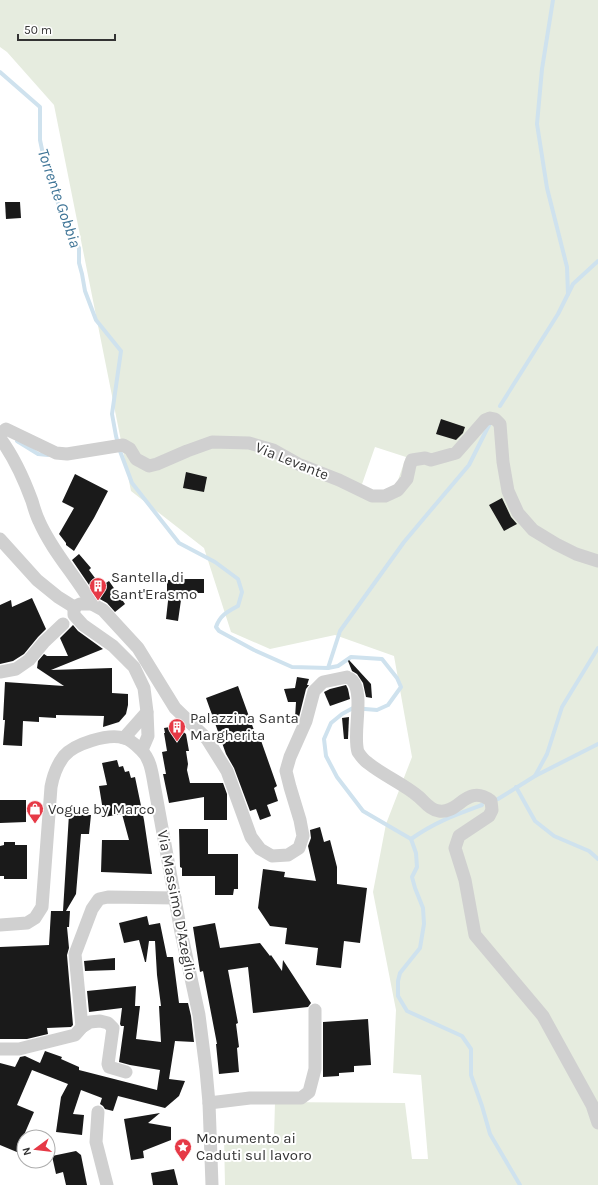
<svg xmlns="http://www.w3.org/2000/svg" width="598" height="1185" font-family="Karla,sans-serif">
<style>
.green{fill:#e6ecdf;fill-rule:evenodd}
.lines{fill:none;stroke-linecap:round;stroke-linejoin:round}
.stream{stroke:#cfe2ee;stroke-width:4}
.building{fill:#1a1a1a}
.minor{stroke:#d0d0d0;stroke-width:13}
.labels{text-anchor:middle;stroke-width:4;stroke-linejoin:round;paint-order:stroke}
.street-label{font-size:15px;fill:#333;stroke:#fff}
.poi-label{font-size:15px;fill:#333;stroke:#fff;text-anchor:start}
.water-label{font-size:16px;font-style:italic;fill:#3f7597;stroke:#fff}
</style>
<rect width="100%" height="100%" fill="#fff"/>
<!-- green -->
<path class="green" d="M 0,0 L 598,0 L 598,1185 L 225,1185 L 224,1137 L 274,1137 L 275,1102 L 405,1103 L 412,1159 L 428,1159 L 421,1075 L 393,1073 L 396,1010 L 373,892 L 386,824 L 412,757 L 394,656 L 335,635 L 270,649 L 231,632 L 204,548 L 131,491 L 54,105 L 7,52 L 0,47 ZM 375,447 L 406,457 L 395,489 L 375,494 L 361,487 Z"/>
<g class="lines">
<!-- stream -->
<g class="stream">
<polyline points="553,0 542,69 537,124 547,188 567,267 568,294"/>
<path d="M 0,72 L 40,107 L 40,140 L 44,159 L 65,225 L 79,248 L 79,263 L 82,274 L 85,291 L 96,320 L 121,351 L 112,414 L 116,436 L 120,451 L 132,483 L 179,543 L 215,562 L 238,579 L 242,592 L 238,606 C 227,612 220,615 216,627 L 219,631 L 254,650 L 292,667 L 328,668 L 338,666 L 351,657 L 382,659 L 397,678 L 401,687 L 388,705 L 377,710 L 353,708 L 342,714 L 331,723 L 324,739 L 326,756 L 337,777 L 363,811 L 411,839 L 416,853 L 417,867 L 412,877 L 415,888 L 423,908 L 424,924 L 420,948 L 400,973 L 398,981 L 398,996 L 407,1011 L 462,1036 L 471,1049 L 471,1075 L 482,1106 L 490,1134 L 520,1185"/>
<polyline points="500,406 558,314 573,284 598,261"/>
<polyline points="17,441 38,454 48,455"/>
<polyline points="328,668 340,631 404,542 425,517 469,465 490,423"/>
<polyline points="535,776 547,754 562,707 598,648"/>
<polyline points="516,787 535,821 554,836 589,851 598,859"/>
<polyline points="498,799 535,776 598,744"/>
<path d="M 411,839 C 435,822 455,815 482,805"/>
</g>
</g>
<!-- building -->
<g class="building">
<polygon points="5,202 20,202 21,218 6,219"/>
<polygon points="441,419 465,427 463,433 456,440 436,434"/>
<polygon points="186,472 207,477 204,492 183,488"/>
<polygon points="75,474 108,491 94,518 74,551 66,545 66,543 59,534 74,508 62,502"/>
<polygon points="502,498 511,517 517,524 504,531 489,505"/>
<polygon points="79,554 91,568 89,570 101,586 109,581 125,604 115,612 107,603 98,598 72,560"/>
<polygon points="170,579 204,579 204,593 182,593 178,621 166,619 169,592 167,592 167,580 170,580"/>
<polygon points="32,598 46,629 38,637 24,654 13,661 0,664 0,605 11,600 12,607"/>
<polygon points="73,625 78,631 103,649 51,670 112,668 112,693 128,694 128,705 126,714 119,722 103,727 104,716 56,715 56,718 39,717 39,722 23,721 22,746 3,745 5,720 3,720 5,682 64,686 37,668 38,661 44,654 47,656 68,656 60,638"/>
<polygon points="349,660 371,684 372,698 366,697 363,683 357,674 352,671 348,661"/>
<polygon points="297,677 309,679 307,685 309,685 306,689 299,717 295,718 296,702 288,702 284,689 295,688"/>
<polygon points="346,685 348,689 350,699 330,706 324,692 330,689"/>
<polygon points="238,686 255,733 258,732 277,786 274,788 278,801 267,805 271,816 260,820 256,809 250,811 234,768 226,754 206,698"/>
<polygon points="349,717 348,739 344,739 342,718"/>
<polygon points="176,726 186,734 189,751 186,751 188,764 187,770 190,783 223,783 227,794 227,820 204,820 204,797 169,803 163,774 166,774 162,752 167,751 164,733 165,733 164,728"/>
<polygon points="117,760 119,767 123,766 125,772 129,771 131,778 135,777 144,820 152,874 101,872 102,840 129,840 122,814 104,817 99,786 107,785 102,763"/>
<polygon points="0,800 26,800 26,822 0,823"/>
<polygon points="69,814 91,815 89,834 81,834 76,894 66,911 70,911 69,927 67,927 69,948 67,955 73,1025 71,1027 47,1028 48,1034 27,1039 0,1039 0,947 49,945 51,911 63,911"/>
<polygon points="320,827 324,842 330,840 337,867 337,884 367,888 360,943 344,941 341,968 316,965 318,948 285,944 287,928 270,926 258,908 263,869 285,872 284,877 316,881 308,846 311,838 310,830"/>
<polygon points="179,829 208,829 208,854 238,854 238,889 234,889 233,895 215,895 215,876 182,876 182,868 180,867"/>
<polygon points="4,842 15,842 15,845 27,845 27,879 4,879 4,876 0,876 0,846 4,845"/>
<polygon points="147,916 149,925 160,923 167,957 173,957 179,1003 188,1003 191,1016 194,1042 175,1041 169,1079 185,1081 179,1096 165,1108 118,1096 113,1111 105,1109 103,1106 100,1104 102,1098 81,1090 73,1114 84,1115 82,1135 56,1132 61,1097 68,1084 32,1070 17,1105 34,1112 24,1135 24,1155 0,1145 0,1063 15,1067 20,1057 25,1056 40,1063 45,1051 62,1057 61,1059 79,1067 79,1070 157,1090 160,1070 130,1065 119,1062 124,1026 121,1026 120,1024 122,1008 89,1012 87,991 136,986 135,1006 140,1006 136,1039 161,1042 159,1006 161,1006 157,975 155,941 149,941 146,962 145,962 139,940 124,943 119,923"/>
<polygon points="215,923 220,948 260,943 270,956 271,955 282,971 283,960 311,1003 308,1007 253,1013 248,967 228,970 238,1023 236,1024 239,1047 237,1048 239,1072 219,1074 216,1044 217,1044 203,971 200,972 193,927"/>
<polygon points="115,958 115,970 85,971 84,961"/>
<polygon points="368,1019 371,1065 354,1066 354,1072 339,1073 339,1076 323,1077 323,1022"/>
<polygon points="160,1113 148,1123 171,1127 171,1140 143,1151 144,1158 131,1160 124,1119"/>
<polygon points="76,1151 81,1155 87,1185 66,1185 63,1172 56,1174 52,1156"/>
<polygon points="174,1169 178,1185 153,1185 151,1173"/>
</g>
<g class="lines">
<!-- minor -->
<g class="minor">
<polyline points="0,434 6,429 56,453 67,454 123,445 130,449 136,459 149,466 157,464 187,451 212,442 249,443 273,450 298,464 339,480 372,496 385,496 398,490 407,479 410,465 412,460 425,458 431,460 456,453 485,420 490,418 495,419 500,424 503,462 508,491 518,513 533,530 556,544 576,554 598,561"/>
<path d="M 0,438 C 14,457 24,479 32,501 C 34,508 36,515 39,521 C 52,551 75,575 92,604"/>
<polyline points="0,539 37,580 58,597 74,607"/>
<path d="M 74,607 L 80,604 L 92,604 L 103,610 L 138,648 L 175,708 L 207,739 L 227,771 L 251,837 L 260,849 L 272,856 L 288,855 L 299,848 L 303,836 L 300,820 L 290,787 L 286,771 L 290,757 L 306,721 L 314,691 L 323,682 L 347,677 C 348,678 350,678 352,680 C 365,694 352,734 358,752 C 360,755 365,761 368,763 C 384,776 404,784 419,797 C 425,802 430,810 439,811 C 459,814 467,783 491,801 L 492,810 L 489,816 L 459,836 L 455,848 L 465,880 L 475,935 L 543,1016 L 592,1105 L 598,1123"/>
<polyline points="74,607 74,615 83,625 113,646 134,667 144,688 147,712 148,736 142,750"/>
<polyline points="0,672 16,669 29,660 44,642 63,624"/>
<polyline points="124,738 147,712"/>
<path d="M 0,925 L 27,923 L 35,918 L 42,907 L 51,787 C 53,776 57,765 64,756 C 74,744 108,733 124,738 C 129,739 137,746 141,750 C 150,758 152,772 154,784 L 181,932 L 199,1015 L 206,1070 L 209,1103 L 212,1185"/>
<polyline points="82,1027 75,954 92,909 99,899 108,897 175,898"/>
<polyline points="0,1049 19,1049 75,1035 82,1027 90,1022 100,1021 108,1023 113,1028 108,1064 109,1067 126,1072"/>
<polyline points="209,1103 250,1098 301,1098 309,1092 315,1069 315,1010"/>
<polyline points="98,1112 96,1142 107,1185"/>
</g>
</g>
<!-- icons -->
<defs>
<g id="building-pin" transform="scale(0.9)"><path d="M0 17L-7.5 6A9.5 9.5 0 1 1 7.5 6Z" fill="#e63946" stroke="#fff"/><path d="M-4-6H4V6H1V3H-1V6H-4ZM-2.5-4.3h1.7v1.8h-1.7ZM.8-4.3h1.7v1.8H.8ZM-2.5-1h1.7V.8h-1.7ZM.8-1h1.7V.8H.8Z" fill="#fff"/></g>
<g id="shop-pin" transform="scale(0.9)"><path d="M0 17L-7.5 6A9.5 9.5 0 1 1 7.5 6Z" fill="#e63946" stroke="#fff"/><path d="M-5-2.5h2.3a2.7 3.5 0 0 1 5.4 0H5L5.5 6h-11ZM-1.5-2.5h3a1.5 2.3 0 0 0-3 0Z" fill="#fff"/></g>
<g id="sight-pin" transform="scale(0.9)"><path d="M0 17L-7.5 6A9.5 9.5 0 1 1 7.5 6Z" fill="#e63946" stroke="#fff"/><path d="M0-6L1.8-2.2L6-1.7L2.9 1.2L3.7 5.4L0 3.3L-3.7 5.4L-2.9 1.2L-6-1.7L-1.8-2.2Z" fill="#fff"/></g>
</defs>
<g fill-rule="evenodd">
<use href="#building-pin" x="98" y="586"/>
<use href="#building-pin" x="177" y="727"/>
<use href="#shop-pin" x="35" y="809"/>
<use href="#sight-pin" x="183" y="1147"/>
</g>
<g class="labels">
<!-- street labels -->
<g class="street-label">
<text transform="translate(292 461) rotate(22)" y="5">Via Levante</text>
<text transform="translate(177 905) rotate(79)" y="5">Via Massimo D'Azeglio</text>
</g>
<!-- poi labels -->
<g class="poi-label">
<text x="111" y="582">Santella di<tspan x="111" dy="17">Sant'Erasmo</tspan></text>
<text x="190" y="723">Palazzina Santa<tspan x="190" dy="17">Margherita</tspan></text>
<text x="48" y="814">Vogue by Marco</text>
<text x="196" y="1143">Monumento ai<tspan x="196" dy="17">Caduti sul lavoro</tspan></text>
</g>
<!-- water labels -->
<g class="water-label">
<text transform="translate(60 198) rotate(71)" y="6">Torrente Gobbia</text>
</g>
</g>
<!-- north arrow -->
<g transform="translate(36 1149) rotate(255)"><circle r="19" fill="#ffffff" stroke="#adadad"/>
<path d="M0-3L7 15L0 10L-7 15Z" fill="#e63946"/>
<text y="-6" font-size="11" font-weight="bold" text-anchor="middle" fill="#333333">N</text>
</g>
<!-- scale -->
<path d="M18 34v6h97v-6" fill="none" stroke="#333333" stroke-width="2"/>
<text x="24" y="34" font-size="12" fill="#333333" stroke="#ffffff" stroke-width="3" paint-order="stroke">50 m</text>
</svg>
